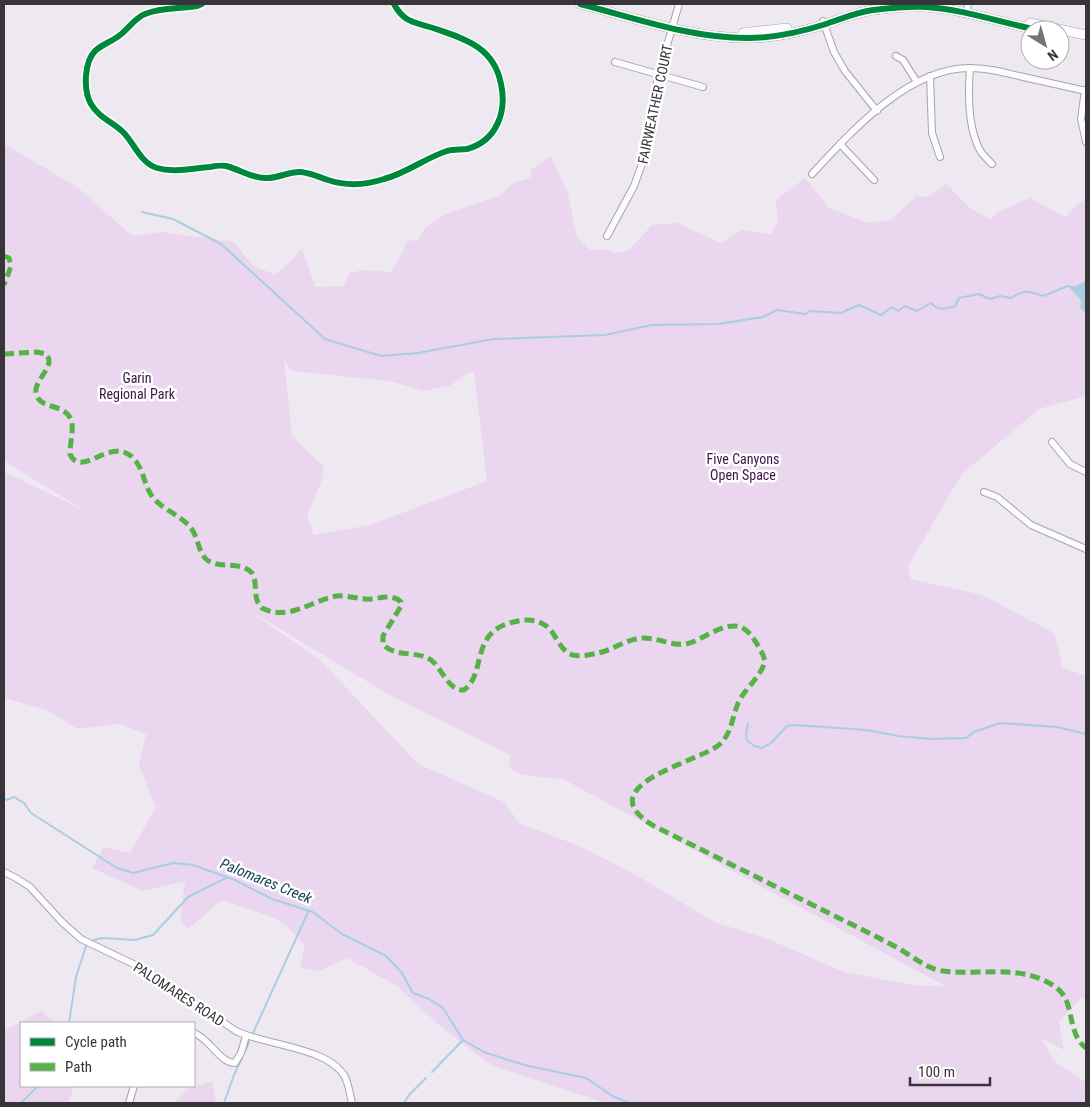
<svg xmlns="http://www.w3.org/2000/svg" width="1090" height="1107" font-family="'Roboto Condensed',sans-serif">
<style>
.green{fill:#ead6ef;fill-rule:evenodd}
.water{fill:#a9cee3}
.lines{fill:none;stroke-linecap:round;stroke-linejoin:round}
.stream{stroke:#a9cee3;stroke-width:2}
.minor-casing{stroke:#a8a3a9;stroke-width:8}
.major-casing{stroke:#a8a3a9;stroke-width:10}
.minor{stroke:#fcfcfd;stroke-width:6}
.major{stroke:#fcfcfd;stroke-width:9}
.quiet{stroke:#56b246;stroke-width:5;stroke-dasharray:10 5;stroke-linecap:butt}
.cycleway-casing{stroke:#fff;stroke-width:9}
.cycleway{stroke:#00873e;stroke-width:6}
.labels{text-anchor:middle;stroke-width:5;stroke-linejoin:round;paint-order:stroke}
.street-label{font-size:14px;fill:#383439;stroke:#fff}
.park-label{font-size:14px;fill:#3d1447;stroke:#fff}
.water-label{font-size:15px;font-style:italic;fill:#0f3f51;stroke:#fff}
</style>
<rect width="100%" height="100%" fill="#eee8f0"/>
<!-- green -->
<g class="green">
<path d="M 4,144 L 77,187 L 131,235 L 135,236 L 161,232 L 234,242 L 254,267 L 275,274 L 290,262 L 302,248 L 315,287 L 343,286 L 350,273 L 362,270 L 391,272 L 404,250 L 406,241 L 418,240 L 426,227 L 446,214 L 501,195 L 513,183 L 530,178 L 532,169 L 551,156 L 568,194 L 577,237 L 590,250 L 603,249 L 617,253 L 628,251 L 652,225 L 677,223 L 721,243 L 741,230 L 771,234 L 778,220 L 776,200 L 805,178 L 829,208 L 868,223 L 891,220 L 916,196 L 928,197 L 946,184 L 969,207 L 990,220 L 998,212 L 1030,198 L 1066,217 L 1078,204 L 1086,199 L 1086,396 L 1039,409 L 962,474 L 908,566 L 911,579 L 982,595 L 1054,633 L 1063,668 L 1086,676 L 1086,998 L 1080,999 L 1059,1022 L 1064,1050 L 1041,1038 L 1053,1060 L 1086,1083 L 1086,1103 L 605,1103 L 491,1065 L 440,1026 L 397,986 L 347,958 L 319,971 L 300,968 L 305,945 L 286,925 L 270,916 L 222,900 L 188,929 L 180,921 L 185,881 L 143,891 L 92,868 L 104,847 L 130,853 L 156,807 L 139,766 L 146,734 L 120,724 L 78,729 L 47,710 L 4,698 L 4,472 L 86,511 L 4,461 ZM 284,360 L 292,371 L 390,381 L 424,391 L 451,385 L 469,372 L 474,373 L 487,481 L 370,525 L 314,535 L 307,516 L 321,482 L 324,467 L 292,436 ZM 247,609 L 393,697 L 511,755 L 509,768 L 522,775 L 563,779 L 947,987 L 913,985 L 844,972 L 768,939 L 714,922 L 636,875 L 577,845 L 520,824 L 504,802 L 418,764 L 320,660 Z"/>
<polygon points="41,1011 55,1023 21,1023 21,1086 74,1086 68,1103 4,1103 4,1031"/>
<polygon points="212,1081 216,1103 174,1103 188,1089"/>
</g>
<!-- water -->
<polygon class="water" points="1086,281 1086,313 1080,308 1081,300 1068,286 1076,286"/>
<g class="lines">
<!-- stream -->
<g class="stream">
<path d="M 142,212 L 173,219 L 221,244 L 325,339 L 381,356 L 418,353 L 493,339 L 605,335 L 652,325 L 718,324 L 763,317 L 777,310 L 805,314 L 810,311 L 841,313 L 859,305 L 881,315 L 892,307 L 898,311 L 905,306 L 917,311 L 931,303 C 938,311 945,309 955,306 L 959,298 L 979,294 L 990,299 L 1000,296 L 1011,298 C 1025,289 1028,291 1043,296 L 1068,286"/>
<polyline points="748,724 746,733 747,741 755,746 762,748 771,743 787,726 794,725 867,730 898,736 932,739 966,738 974,732 1000,723 1057,727 1086,734"/>
<polyline points="4,798 7,800 14,797 24,803 31,813 117,868 133,873 173,863 193,865 235,880 272,899 313,912 342,934 386,956 402,973 413,993 429,999 443,1008 463,1040 484,1052 524,1065 586,1078 614,1097 630,1103"/>
<polyline points="94,940 102,938 135,940 153,935 188,897 228,877"/>
<polyline points="69,1023 76,977 87,943"/>
<polyline points="253,1033 309,910"/>
<polyline points="245,1051 249,1042"/>
<polyline points="432,1072 463,1040"/>
<polyline points="21,1103 38,1086"/>
<polyline points="224,1103 234,1075 242,1058"/>
<polyline points="404,1103 409,1095 426,1078"/>
</g>
<!-- minor casing -->
<g class="minor-casing">
<g id="minor">
<path d="M 202,4 L 197,6 C 180,9 161,7 145,14 C 135,18 129,28 120,35 C 113,41 103,44 96,50 C 84,61 83,90 91,104 C 99,118 113,122 124,133 C 135,145 141,163 157,168 C 174,173 193,168 210,167 C 215,166 221,165 226,166 C 239,169 251,178 265,178 C 277,179 289,171 301,172 C 310,173 319,177 328,180 C 346,186 366,185 384,179 C 407,173 425,158 447,151 C 454,149 461,150 467,149 C 497,141 507,111 501,84 C 494,47 465,39 433,28 C 415,22 404,23 394,4"/>
<polyline points="966,14 968,4"/>
<polyline points="823,21 834,52 845,71 877,111"/>
<polyline points="896,56 903,60 917,82"/>
<polyline points="615,62 703,87"/>
<path d="M 970,68 C 968,93 968,130 981,152 C 984,156 988,160 992,164"/>
<polyline points="930,76 932,133 940,157"/>
<polyline points="1085,90 1081,119 1086,142"/>
<polyline points="840,144 874,180"/>
<path d="M 812,174 C 852,131 908,68 970,68 C 987,68 1003,72 1019,76 C 1041,81 1064,86 1086,91"/>
<polyline points="607,236 634,186 647,150 653,101 659,73 679,4"/>
<polyline points="1052,442 1070,464 1086,472"/>
<polyline points="984,492 997,497 1031,525 1086,549"/>
<path d="M 4,872 L 16,878 L 30,887 L 62,922 L 81,939 L 146,970 L 236,1031 C 264,1045 329,1047 345,1077 C 349,1085 350,1095 352,1103"/>
<path d="M 194,1033 C 210,1039 220,1063 235,1063 L 241,1053 L 246,1036"/>
<polyline points="129,1103 134,1086"/>
</g>
</g>
<!-- major casing -->
<g class="major-casing">
<g id="major">
<path d="M 580,4 C 635,18 690,38 747,38 C 774,38 801,32 826,24 C 841,19 857,12 873,10 C 891,8 909,6 926,7 C 963,9 1002,23 1038,30"/>
<polyline points="1030,23 1086,35"/>
<polyline points="743,33 787,28"/>
</g>
</g>
<!-- minor -->
<use href="#minor" class="minor"/>
<!-- major -->
<use href="#major" class="major"/>
<!-- quiet -->
<g class="quiet">
<polyline points="4,256 9,258 11,266 4,285"/>
<path d="M 4,354 L 37,352 L 46,354 C 58,367 30,381 37,396 C 42,410 68,403 72,423 C 73,433 70,444 70,454 C 81,479 108,438 131,456 C 143,466 143,481 150,493 C 159,509 180,514 191,528 C 198,537 198,551 206,559 C 218,570 240,560 252,573 C 259,585 251,597 262,608 C 289,622 311,600 337,596 C 348,595 360,600 371,599 C 382,598 393,594 401,602 L 401,606 L 383,636 L 383,644 C 394,658 417,650 431,660 C 442,668 448,691 464,690 C 485,675 472,638 504,625 C 522,618 543,616 554,635 C 558,641 562,649 568,653 C 576,658 589,655 598,653 C 614,650 627,638 644,638 C 658,638 672,646 686,644 C 708,639 735,610 753,638 C 758,645 763,653 765,661 C 761,676 748,686 740,699 C 732,714 733,732 720,744 C 701,762 585,785 654,826 L 879,938 C 888,943 897,947 906,953 C 918,960 928,969 943,971 C 980,976 1020,963 1054,986 C 1077,1000 1065,1032 1086,1048"/>
</g>
<!-- cycleway casing -->
<g class="cycleway-casing">
<g id="cycleway">
<path d="M 202,4 L 197,6 C 180,9 161,7 145,14 C 135,18 129,28 120,35 C 113,41 103,44 96,50 C 84,61 83,90 91,104 C 99,118 113,122 124,133 C 135,145 141,163 157,168 C 174,173 193,168 210,167 C 215,166 221,165 226,166 C 239,169 251,178 265,178 C 277,179 289,171 301,172 C 310,173 319,177 328,180 C 346,186 366,185 384,179 C 407,173 425,158 447,151 C 454,149 461,150 467,149 C 497,141 507,111 501,84 C 494,47 465,39 433,28 C 415,22 404,23 394,4"/>
<path d="M 580,4 C 635,18 690,38 747,38 C 774,38 801,32 826,24 C 841,19 857,12 873,10 C 891,8 909,6 926,7 C 963,9 1002,23 1038,30"/>
</g>
</g>
<!-- cycleway -->
<use href="#cycleway" class="cycleway"/>
</g>
<g class="labels">
<!-- street labels -->
<g class="street-label">
<text transform="translate(655 104) rotate(-78)" y="5">FAIRWEATHER COURT</text>
<text transform="translate(179 994) rotate(33)" y="5">PALOMARES ROAD</text>
</g>
<!-- park labels -->
<g class="park-label">
<text x="137" y="383">Garin<tspan x="137" dy="16">Regional Park</tspan></text>
<text x="743" y="464">Five Canyons<tspan x="743" dy="16">Open Space</tspan></text>
</g>
<!-- water labels -->
<g class="water-label">
<text transform="translate(266 881) rotate(22)" y="5">Palomares Creek</text>
</g>
</g>
<!-- border -->
<rect width="1090" height="1107" fill="none" stroke="#383439" stroke-width="10"/>
<!-- legend -->
<rect x="20" y="1022" width="175" height="65" fill="#ffffff" stroke="#afaeb0"/>
<rect x="30" y="1038" width="25" height="8" fill="#00873e" stroke="#afaeb0"/>
<text x="65" y="1047" font-size="15" fill="#383439">Cycle path</text>
<rect x="30" y="1063" width="25" height="8" fill="#56b246" stroke="#afaeb0"/>
<text x="65" y="1072" font-size="15" fill="#383439">Path</text>
<!-- north arrow -->
<g transform="translate(1045 45) rotate(143)"><circle r="24" fill="#ffffff" stroke="#afaeb0"/>
<path d="M0-4L9 19L0 12L-9 19Z" fill="#787379"/>
<text y="-8" font-size="14" font-weight="bold" text-anchor="middle" fill="#383439">N</text>
</g>
<!-- scale -->
<path d="M910 1077v8h80v-8" fill="none" stroke="#383439" stroke-width="2.5"/>
<text x="918" y="1077" font-size="15" fill="#383439" stroke="#ffffff" stroke-width="4" paint-order="stroke">100 m</text>
</svg>
